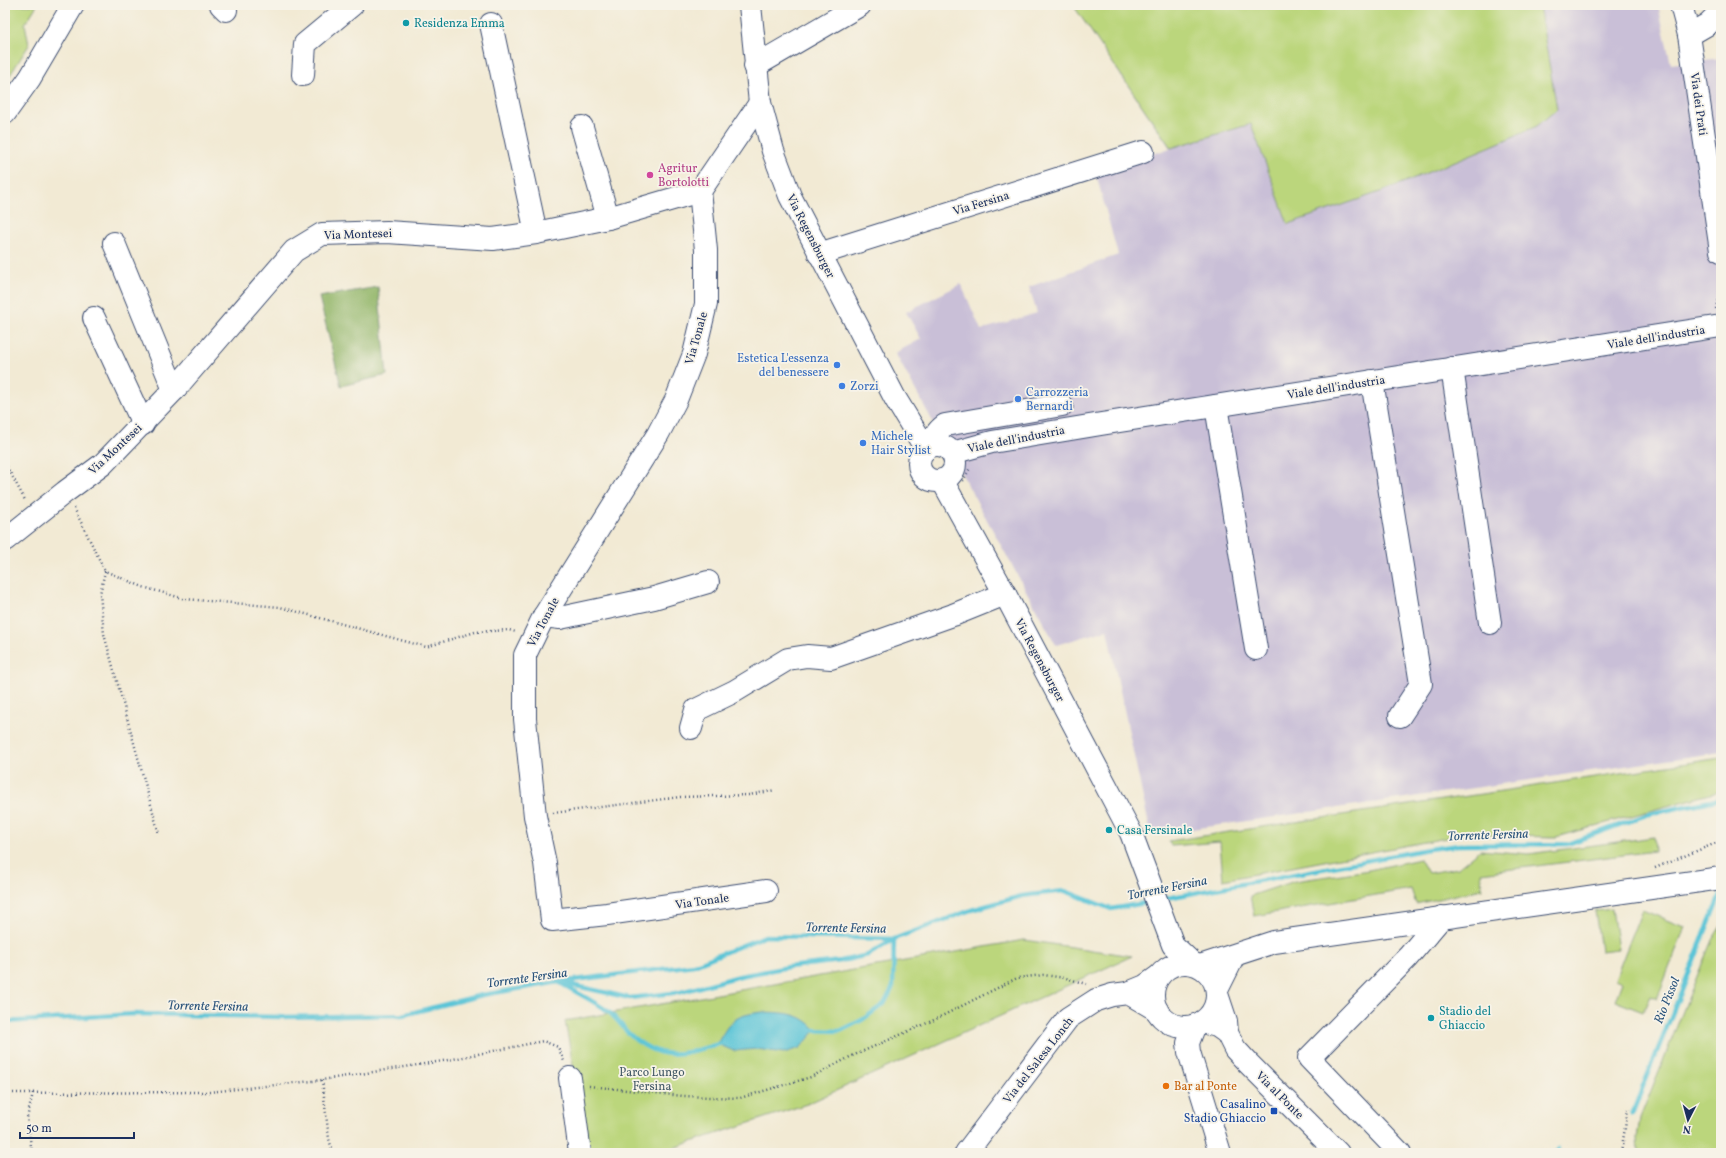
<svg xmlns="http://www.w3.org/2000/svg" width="1726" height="1158" font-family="Vollkorn,serif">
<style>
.industrial{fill:#c9bfd7}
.green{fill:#bbd67c;stroke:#6b826d}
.forest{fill:#94b76c;stroke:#587365}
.water{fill:#5bc5d7;stroke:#3b7a9a}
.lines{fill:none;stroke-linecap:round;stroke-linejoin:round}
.stream{stroke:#5bc5d7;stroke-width:4.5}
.minor-casing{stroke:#3b4b70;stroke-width:24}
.major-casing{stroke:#3b4b70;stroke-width:24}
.path{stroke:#3b4b70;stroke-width:2.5;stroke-dasharray:1 3;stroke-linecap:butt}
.minor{stroke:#fff;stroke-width:22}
.major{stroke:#fff;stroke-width:22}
.culture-dot{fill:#0f9aa8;stroke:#f7f3e8;stroke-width:1.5}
.hotel-dot{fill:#d1479c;stroke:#f7f3e8;stroke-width:1.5}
.shop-dot{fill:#3f7fe0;stroke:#f7f3e8;stroke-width:1.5}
.food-dot{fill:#e8710a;stroke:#f7f3e8;stroke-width:1.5}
.transit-dot{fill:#1a4fb4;stroke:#f7f3e8;stroke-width:1.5}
.labels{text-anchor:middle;stroke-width:3.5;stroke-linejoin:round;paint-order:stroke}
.culture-label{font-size:12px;fill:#0d838f;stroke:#f7f3e8;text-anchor:start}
.street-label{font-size:12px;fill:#1b2f5e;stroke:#f7f3e8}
.hotel-label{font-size:12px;fill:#b23c85;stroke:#f7f3e8;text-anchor:start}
.shop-label{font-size:12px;fill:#366cbe;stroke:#f7f3e8;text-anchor:start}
.park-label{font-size:12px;fill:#435966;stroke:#f7f3e8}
.food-label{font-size:12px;fill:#c56008;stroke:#f7f3e8;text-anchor:start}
.transit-label{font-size:12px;fill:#164399;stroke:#f7f3e8;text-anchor:end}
.water-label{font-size:13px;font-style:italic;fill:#2b547c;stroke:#f7f3e8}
</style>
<rect width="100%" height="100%" fill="#f7f3e8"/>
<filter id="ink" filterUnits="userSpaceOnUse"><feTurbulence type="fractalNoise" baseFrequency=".025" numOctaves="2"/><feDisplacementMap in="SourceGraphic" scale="8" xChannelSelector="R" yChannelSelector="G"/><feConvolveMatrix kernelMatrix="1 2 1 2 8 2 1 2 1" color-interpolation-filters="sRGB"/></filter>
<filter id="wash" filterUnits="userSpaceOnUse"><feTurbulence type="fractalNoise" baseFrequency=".012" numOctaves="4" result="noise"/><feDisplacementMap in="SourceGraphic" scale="16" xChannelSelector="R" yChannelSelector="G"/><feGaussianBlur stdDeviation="0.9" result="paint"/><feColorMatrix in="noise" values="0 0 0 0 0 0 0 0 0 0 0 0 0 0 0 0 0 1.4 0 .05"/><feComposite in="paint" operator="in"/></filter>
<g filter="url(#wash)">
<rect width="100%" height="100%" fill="#f2ead4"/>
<!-- industrial -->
<polygon class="industrial" points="1073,5 1658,5 1671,64 1721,58 1721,752 1151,835 1107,630 1056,645 895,353 921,339 906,312 961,284 981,330 1037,313 1029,287 1118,255 1096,174 1170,148"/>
<!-- green -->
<g class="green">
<polygon points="5,5 37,5 25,24 29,45 5,83"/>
<polygon points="1073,5 1539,5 1557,109 1537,126 1489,147 1383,191 1288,224 1251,124 1171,148"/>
<polygon points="1721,758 1721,791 1556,837 1462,835 1223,880 1220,842 1171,846 1169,841"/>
<polygon points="1654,837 1655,851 1481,873 1482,889 1416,904 1411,889 1254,916 1250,896 1295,881 1369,870 1420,859 1428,873 1458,868 1480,850 1529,854"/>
<polygon points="1612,909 1618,949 1601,951 1595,911"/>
<polygon points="1642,910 1685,927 1657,999 1650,996 1643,1012 1615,1001 1622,982 1615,979"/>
<polygon points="1721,926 1721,1153 1638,1153 1637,1138 1640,1118 1702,964 1712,940"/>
<polygon points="1024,940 1132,956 807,1104 658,1153 589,1153 565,1021"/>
</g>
<!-- forest -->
<polygon class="forest" points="378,287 387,375 341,386 319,297"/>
<!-- water -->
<path class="water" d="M 763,1012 C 784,1013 801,1012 816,1030 L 800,1048 L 784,1053 L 757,1049 L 734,1051 L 717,1044 C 730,1020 735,1015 763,1012 Z"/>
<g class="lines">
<!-- stream -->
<g class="stream">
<polyline points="1162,899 1428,849 1460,845 1568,844 1649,814 1721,799"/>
<path d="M 559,982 C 575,992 594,1001 609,1012 C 616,1018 622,1026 628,1033 C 661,1064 683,1054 722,1043"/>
<polyline points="563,983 630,998 681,992 740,976 788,967 841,961 868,955 893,940"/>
<polyline points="5,1022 134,1014 281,1017 403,1015 482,995 559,982 694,965 765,936 894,939 971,910 1022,896 1065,891 1111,909 1151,902"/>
<polyline points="810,1030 840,1031 862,1020 884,1004 893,987 894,939"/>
<polyline points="1632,1114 1720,895"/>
<polyline points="1555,1153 1558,1150"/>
</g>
</g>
</g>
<g filter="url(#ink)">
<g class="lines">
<!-- minor casing -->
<g class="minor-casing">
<g id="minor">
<polyline points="221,5 226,10"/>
<polyline points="1681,5 1689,35 1721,251"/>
<polyline points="491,24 536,233"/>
<polyline points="1689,35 1708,24 1721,11"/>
<polyline points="755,66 860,5"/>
<polyline points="303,75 305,44 352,5"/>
<polyline points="5,113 30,78 73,5"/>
<polyline points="582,127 608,218"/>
<polyline points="700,191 706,250 706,304 694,354 676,400 658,434 544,616 525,655 525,719 535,816 545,863 552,920 607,914 766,891"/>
<polyline points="114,243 174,390"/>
<polyline points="819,254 1143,152"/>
<polyline points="94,318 143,424"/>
<polyline points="1452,368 1490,623"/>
<polyline points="1372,381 1421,684 1400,716"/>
<polyline points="1216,406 1256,649"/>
<path d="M 935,445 C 934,435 937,431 945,425 L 1062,405"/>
<polyline points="952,453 992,442 1101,424 1721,326"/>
<polyline points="5,540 65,492 103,464 174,390 294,251 322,234 387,232 493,239 536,233 608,218 700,191 760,103"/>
<polyline points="544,616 560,618 654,598 708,582"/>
<polyline points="691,728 696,710 735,691 788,659 807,656 831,658 953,615 1005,594"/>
<polyline points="1200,966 1274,942 1721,878"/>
<polyline points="1217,990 1234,956"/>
<polyline points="1128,993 1157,1010"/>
<polyline points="1218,997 1226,1021 1227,1033"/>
<polyline points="1202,1022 1217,1026 1227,1033 1235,1049 1248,1063 1338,1153"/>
<polyline points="570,1078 580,1153"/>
<polyline points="966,1153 1068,1018 1096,1000 1112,995 1128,993 1145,986 1159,976"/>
<polyline points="1400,1153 1309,1058 1408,957 1442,917"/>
</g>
</g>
<!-- major casing -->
<g class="major-casing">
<g id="major">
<polyline points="750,5 760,103 773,151 790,196 895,398 926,449"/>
<circle cx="937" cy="463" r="18"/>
<polyline points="942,480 1005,594 1131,833 1173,945 1192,963"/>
<circle cx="1185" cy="995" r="32"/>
<polyline points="1195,1025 1188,1043 1189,1052 1220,1153"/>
</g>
</g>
<!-- path -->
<g class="path">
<polyline points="1716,309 1718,298 1721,297"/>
<polyline points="5,463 25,500"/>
<polyline points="963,481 970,468"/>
<polyline points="74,508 105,571 143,587 185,599 280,607 426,647 475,632 509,630 516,632"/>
<polyline points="105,571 100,594 104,634 159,834"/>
<polyline points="553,813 680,797 749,795 775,790"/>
<polyline points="1655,868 1721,841"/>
<polyline points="322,1080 329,1139 333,1153"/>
<polyline points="589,1086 683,1096 740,1098 811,1077 850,1057 934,1020 1017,978 1043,975 1066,978 1086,984"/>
<polyline points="5,1093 209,1092 322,1080 443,1061 543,1041 558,1047 564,1061"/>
<polyline points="32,1153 27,1118 33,1093"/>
<polyline points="1621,1153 1628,1109"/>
</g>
<!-- minor -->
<use href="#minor" class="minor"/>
<!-- major -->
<use href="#major" class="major"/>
</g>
</g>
<!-- markers -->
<g class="culture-dot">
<circle cx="406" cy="23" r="4"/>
<circle cx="1109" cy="830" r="4"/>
<circle cx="1431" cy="1018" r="4"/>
</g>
<circle class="hotel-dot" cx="650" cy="175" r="4"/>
<g class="shop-dot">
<circle cx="837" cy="365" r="4"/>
<circle cx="842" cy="386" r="4"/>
<circle cx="1018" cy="399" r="4"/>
<circle cx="863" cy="443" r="4"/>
</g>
<circle class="food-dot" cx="1166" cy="1086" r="4"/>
<rect class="transit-dot" x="1270" y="1107" width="8" height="8" rx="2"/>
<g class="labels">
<!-- culture labels -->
<g class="culture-label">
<text x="414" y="27">Residenza Emma</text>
<text x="1117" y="834">Casa Fersinale</text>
<text x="1439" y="1015">Stadio del<tspan x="1439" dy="14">Ghiaccio</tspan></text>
</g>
<!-- street labels -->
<g class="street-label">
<text transform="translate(1699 104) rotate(82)" y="4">Via dei Prati</text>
<text transform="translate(981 203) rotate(-17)" y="4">Via Fersina</text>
<text transform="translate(358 234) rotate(-2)" y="4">Via Montesei</text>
<text transform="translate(811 236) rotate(63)" y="4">Via Regensburger</text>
<text transform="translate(1656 337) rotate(-9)" y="4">Viale dell'industria</text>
<text transform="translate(696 338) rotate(-74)" y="4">Via Tonale</text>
<text transform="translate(1336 387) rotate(-9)" y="4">Viale dell'industria</text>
<text transform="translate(1016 439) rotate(-11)" y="4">Viale dell'industria</text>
<text transform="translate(115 449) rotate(-43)" y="4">Via Montesei</text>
<text transform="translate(543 622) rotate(-62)" y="4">Via Tonale</text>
<text transform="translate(1040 660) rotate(62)" y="4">Via Regensburger</text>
<text transform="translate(702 901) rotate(-8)" y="4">Via Tonale</text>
<text transform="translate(1038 1060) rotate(-52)" y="4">Via del Salesa Lonch</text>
<text transform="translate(1280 1095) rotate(45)" y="4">Via al Ponte</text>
</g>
<!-- hotel labels -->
<g class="hotel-label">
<text x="658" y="172">Agritur<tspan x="658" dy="14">Bortolotti</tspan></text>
</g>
<!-- shop labels -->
<g class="shop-label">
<text x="829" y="362" text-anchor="end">Estetica L'essenza<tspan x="829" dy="14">del benessere</tspan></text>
<text x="850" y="390">Zorzi</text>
<text x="1026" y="396">Carrozzeria<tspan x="1026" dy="14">Bernardi</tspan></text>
<text x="871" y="440">Michele<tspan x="871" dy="14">Hair Stylist</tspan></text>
</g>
<!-- park labels -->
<g class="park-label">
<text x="652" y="1076">Parco Lungo<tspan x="652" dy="14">Fersina</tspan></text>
</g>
<!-- food labels -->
<g class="food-label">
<text x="1174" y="1090">Bar al Ponte</text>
</g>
<!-- transit labels -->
<g class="transit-label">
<text x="1266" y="1108">Casalino<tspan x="1266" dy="14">Stadio Ghiaccio</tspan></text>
</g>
<!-- water labels -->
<g class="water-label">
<text transform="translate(1488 834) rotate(-2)" y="5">Torrente Fersina</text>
<text transform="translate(1167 887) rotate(-11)" y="5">Torrente Fersina</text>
<text transform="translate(846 927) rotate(1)" y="5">Torrente Fersina</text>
<text transform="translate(527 977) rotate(-8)" y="5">Torrente Fersina</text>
<text transform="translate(1666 1000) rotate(-68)" y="5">Rio Pissol</text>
<text transform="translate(208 1005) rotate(1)" y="5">Torrente Fersina</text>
</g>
</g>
<!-- margin -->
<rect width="1726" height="1158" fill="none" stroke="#f7f3e8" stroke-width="20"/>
<!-- north arrow -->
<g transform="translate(1688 1120) rotate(186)" stroke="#f7f3e8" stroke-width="3" paint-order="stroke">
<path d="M0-3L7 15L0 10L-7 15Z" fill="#1b2f5e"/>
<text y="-6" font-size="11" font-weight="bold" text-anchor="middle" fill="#1b2f5e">N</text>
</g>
<!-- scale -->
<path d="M20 1132v6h114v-6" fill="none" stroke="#1b2f5e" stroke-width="2"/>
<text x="26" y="1132" font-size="12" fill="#1b2f5e" stroke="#f7f3e8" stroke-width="3" paint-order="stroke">50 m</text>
</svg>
